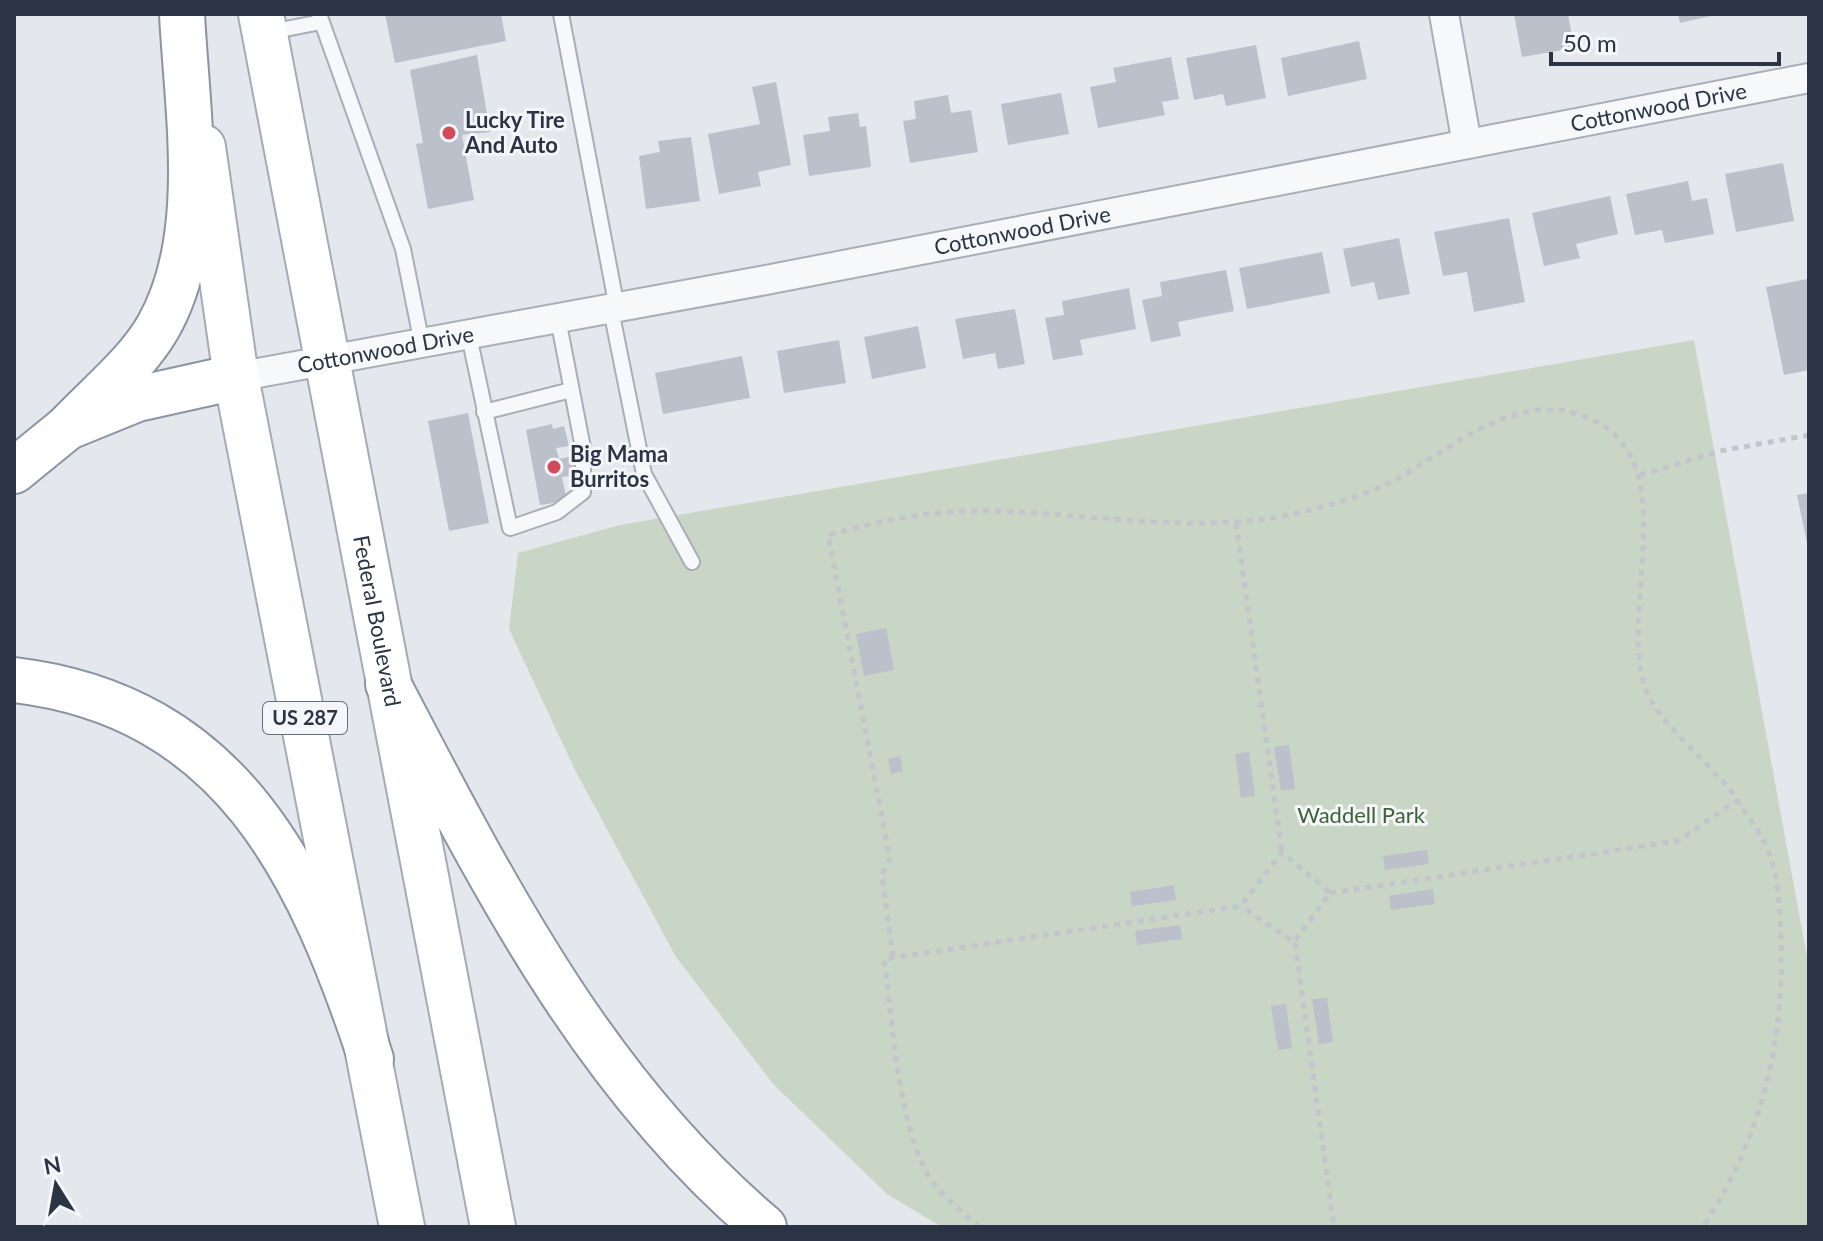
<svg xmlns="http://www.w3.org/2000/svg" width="1823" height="1241" font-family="Lato,sans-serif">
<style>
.green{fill:#c9d6c5}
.building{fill:#bbc0ca}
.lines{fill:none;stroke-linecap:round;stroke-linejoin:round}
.lane-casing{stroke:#a9aeb7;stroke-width:18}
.street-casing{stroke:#a9aeb7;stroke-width:32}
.primary-casing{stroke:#a3abb8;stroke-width:48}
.highway-casing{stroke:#8b94a3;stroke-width:48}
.path{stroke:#c2c5cb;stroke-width:5;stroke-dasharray:6 6;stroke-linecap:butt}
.lane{stroke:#f7f8fa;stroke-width:14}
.street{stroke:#f7f8fa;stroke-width:28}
.primary{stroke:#fff;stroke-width:44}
.highway{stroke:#fff;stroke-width:44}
.poi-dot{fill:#d1495b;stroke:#f4f6f9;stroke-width:3}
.labels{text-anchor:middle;stroke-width:6;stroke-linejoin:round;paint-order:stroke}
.shield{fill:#f4f6f9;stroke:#676e7b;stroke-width:2}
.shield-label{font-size:20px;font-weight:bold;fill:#2b3445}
.street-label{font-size:22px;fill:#2b3445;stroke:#f4f6f9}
.poi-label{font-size:22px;font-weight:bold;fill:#2b3445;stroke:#f4f6f9;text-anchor:start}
.park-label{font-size:22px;fill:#3f6138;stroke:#f4f6f9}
</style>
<rect width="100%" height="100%" fill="#e4e7ec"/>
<!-- green -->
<polygon class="green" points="1694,340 1809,968 1809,1227 942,1227 887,1194 773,1084 676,957 575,770 509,629 518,553 620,525"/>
<!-- building -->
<g class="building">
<polygon points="385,14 501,14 506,41 395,63"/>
<polygon points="1514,14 1568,14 1574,48 1522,57"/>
<polygon points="1678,14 1715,14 1715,15 1680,23"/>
<polygon points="1359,41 1367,79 1288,96 1281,58"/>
<polygon points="1256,45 1266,98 1226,106 1223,94 1194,100 1186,58"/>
<polygon points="477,55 490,132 462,135 474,200 428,209 416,144 423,143 410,70"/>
<polygon points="1171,57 1179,99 1162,102 1165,115 1098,128 1090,87 1116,82 1113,68"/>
<polygon points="776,82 791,165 758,172 761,186 719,194 708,134 760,124 752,87"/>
<polygon points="1061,93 1069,134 1008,145 1001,104"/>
<polygon points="948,95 951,113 971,110 978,152 910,163 903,121 916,119 914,101"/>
<polygon points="858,113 860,127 866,126 871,167 809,176 803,135 830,131 828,117"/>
<polygon points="691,137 700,201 646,209 639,156 660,152 658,141"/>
<polygon points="1783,163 1794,221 1736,232 1725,174"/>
<polygon points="1688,181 1692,201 1707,198 1714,234 1665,243 1662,230 1635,235 1626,194"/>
<polygon points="1610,196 1618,234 1576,244 1580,258 1544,266 1532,213"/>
<polygon points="1509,218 1525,302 1474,312 1467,272 1443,276 1434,232"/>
<polygon points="1399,238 1410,294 1378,300 1374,282 1351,287 1343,249"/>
<polygon points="1322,252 1330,293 1247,309 1239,268"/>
<polygon points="1226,270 1234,311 1178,322 1181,336 1151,342 1142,300 1162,296 1160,282"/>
<polygon points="1807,279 1809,370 1784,375 1766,287"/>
<polygon points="1129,288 1136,329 1080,340 1083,355 1053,360 1045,318 1064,315 1062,301"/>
<polygon points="1015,309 1025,364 998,369 995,353 963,359 955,319"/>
<polygon points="918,326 926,368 872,379 864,337"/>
<polygon points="839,340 846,383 784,393 777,351"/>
<polygon points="742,356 750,398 663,414 655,373"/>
<polygon points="468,413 489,523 449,531 428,421"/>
<polygon points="552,424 553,429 564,426 569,446 556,448 559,459 573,456 577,475 562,477 567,501 540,505 526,430"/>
<polygon points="1809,493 1809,547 1808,548 1797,495"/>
<polygon points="886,628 894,670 864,676 856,634"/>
<polygon points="1289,745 1295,789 1281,791 1274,747"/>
<polygon points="1249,752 1255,796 1241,798 1235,754"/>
<polygon points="900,756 903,771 891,774 888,759"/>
<polygon points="1427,850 1429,864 1385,870 1383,856"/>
<polygon points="1174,885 1176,900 1132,906 1130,892"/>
<polygon points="1433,889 1435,904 1391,910 1389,896"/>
<polygon points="1180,925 1182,939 1137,945 1135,931"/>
<polygon points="1327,998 1333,1042 1319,1044 1312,999"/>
<polygon points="1286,1004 1292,1048 1278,1050 1271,1006"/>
</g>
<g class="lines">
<!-- lane casing -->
<g class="lane-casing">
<g id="lane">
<polyline points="319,14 403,249 422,344"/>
<polyline points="561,14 617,308"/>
<polyline points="270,32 321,22"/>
<polyline points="611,310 644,474 692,562"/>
<polyline points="469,336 510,528 557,512 583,492 583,448 558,319"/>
<polyline points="484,412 571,390"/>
</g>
</g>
<!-- street casing -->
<g class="street-casing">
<g id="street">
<polyline points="1444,14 1467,144"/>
<path id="s1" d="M 236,377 L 766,280 L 1809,78"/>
</g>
</g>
<!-- primary casing -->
<g class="primary-casing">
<g id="primary">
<path id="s2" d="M 261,14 L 493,1227"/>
<polyline points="203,147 236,377 402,1227"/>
</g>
</g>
<!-- highway casing -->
<g class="highway-casing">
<g id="highway">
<path d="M 68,427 C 97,396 137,364 158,327 C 209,238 187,113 182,14"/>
<polyline points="14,471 68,427 137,399 236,377"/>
<path d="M 14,680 C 232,706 309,872 371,1059"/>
<path d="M 388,684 C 491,880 591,1081 764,1227"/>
</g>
</g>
<!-- path -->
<g class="path">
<polyline points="1640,475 1720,451 1809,435"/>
<polyline points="1236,523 1282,852"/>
<polyline points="1330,893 1678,841 1738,800"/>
<polyline points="1295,943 1334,1227"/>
<path d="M 893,957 L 882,875 L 890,859 L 828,535 C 883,520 937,509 995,511 C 1101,514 1209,538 1314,509 C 1341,502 1368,494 1393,481 C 1454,448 1519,385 1593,420 C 1685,464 1618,608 1645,687 C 1658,726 1717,767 1740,804 C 1750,820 1764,838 1770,855 C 1779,881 1780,912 1781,939 C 1785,1043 1760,1140 1703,1227"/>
<path d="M 980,1227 C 964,1214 948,1201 935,1185 C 898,1138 893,1020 884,959 L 1241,906 L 1282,852 L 1330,893 L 1294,942 L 1241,906"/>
</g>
<!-- lane -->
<use href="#lane" class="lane"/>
<!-- street -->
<use href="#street" class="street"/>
<!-- primary -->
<use href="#primary" class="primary"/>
<!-- highway -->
<use href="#highway" class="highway"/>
</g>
<!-- markers -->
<g class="poi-dot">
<circle cx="449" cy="133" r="8"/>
<circle cx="554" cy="467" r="8"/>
</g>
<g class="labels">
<!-- shield labels -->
<rect class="shield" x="263" y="702" width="84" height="32" rx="6"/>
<g class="shield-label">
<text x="305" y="725">US 287</text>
</g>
<!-- street labels -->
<g class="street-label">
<text dy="8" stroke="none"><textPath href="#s1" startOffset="1448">Cottonwood Drive</textPath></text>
<text dy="8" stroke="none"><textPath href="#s1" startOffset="800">Cottonwood Drive</textPath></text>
<text dy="8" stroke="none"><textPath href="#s1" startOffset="152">Cottonwood Drive</textPath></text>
<text dy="8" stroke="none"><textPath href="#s2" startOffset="618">Federal Boulevard</textPath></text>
</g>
<!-- poi labels -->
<g class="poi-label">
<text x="465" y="128">Lucky Tire<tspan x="465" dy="25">And Auto</tspan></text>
<text x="570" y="462">Big Mama<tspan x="570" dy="25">Burritos</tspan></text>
</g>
<!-- park labels -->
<g class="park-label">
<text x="1361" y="823">Waddell Park</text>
</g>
</g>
<!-- border -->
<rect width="1823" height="1241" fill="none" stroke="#2b3445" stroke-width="32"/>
<!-- north arrow -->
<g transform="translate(56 1185) rotate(349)" stroke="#f4f6f9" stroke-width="6" paint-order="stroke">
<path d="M0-6L14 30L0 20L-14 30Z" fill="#2b3445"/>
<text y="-12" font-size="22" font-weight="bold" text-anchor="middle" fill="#2b3445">N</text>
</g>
<!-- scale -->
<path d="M1551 52v12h228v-12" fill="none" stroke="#2b3445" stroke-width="4"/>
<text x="1563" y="52" font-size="24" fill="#2b3445" stroke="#f4f6f9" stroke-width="6" paint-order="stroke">50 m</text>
</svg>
